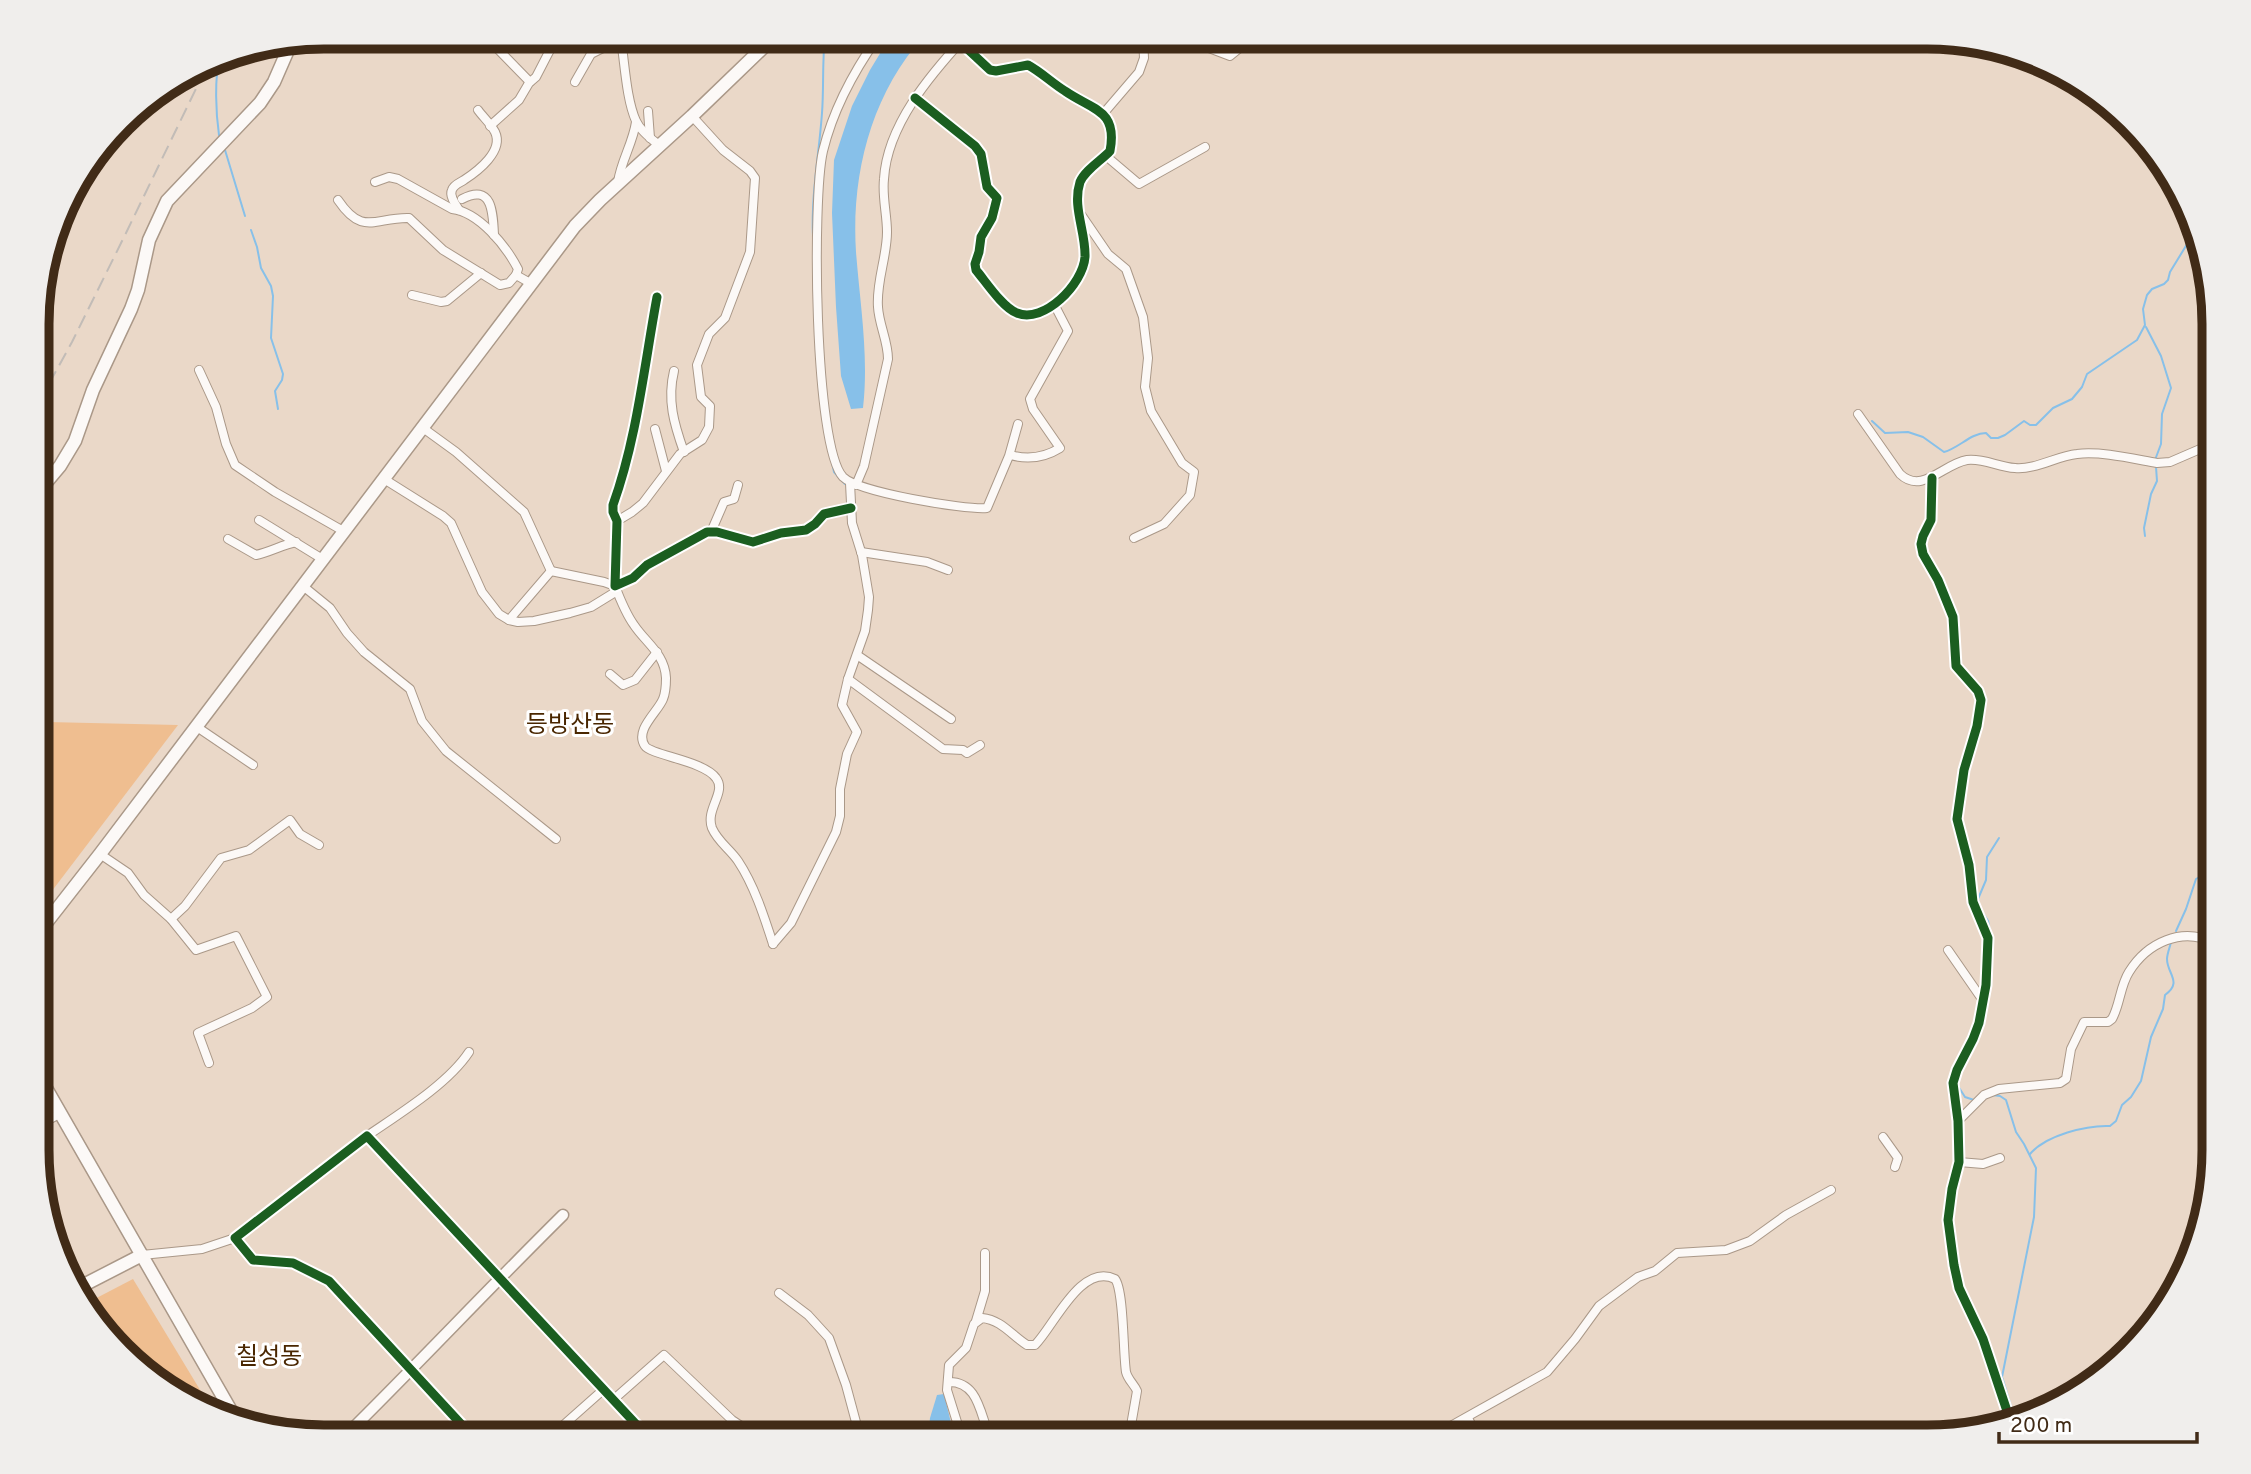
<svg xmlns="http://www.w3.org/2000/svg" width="2251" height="1474" font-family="Overpass,'Noto Sans KR',sans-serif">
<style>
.green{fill:#efbe90}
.water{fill:#87c0e9}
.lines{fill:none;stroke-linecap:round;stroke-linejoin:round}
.stream{stroke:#87c0e9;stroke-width:2}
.street-casing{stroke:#aa9888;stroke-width:10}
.secondary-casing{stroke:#aa9888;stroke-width:13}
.primary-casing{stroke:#aa9888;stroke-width:15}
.street{stroke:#fcf9f7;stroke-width:8}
.secondary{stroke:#fcf9f7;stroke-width:10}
.primary{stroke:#fcf9f7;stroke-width:12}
.rail{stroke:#c2bcb7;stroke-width:2;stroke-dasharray:14 7;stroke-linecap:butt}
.cycleway-casing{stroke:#fff;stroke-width:13}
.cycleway{stroke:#1b5e20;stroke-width:9}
.labels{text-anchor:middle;stroke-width:6;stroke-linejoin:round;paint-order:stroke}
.quarter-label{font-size:24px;fill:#492600;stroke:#fff}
.rim{fill:none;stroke:#412b17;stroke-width:9}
</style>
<rect width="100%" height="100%" fill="#ead8c8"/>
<!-- green -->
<g class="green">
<polygon points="47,722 178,725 39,908 39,730"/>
<polygon points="133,1279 214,1413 164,1389 85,1304"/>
</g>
<!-- water -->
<g class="water">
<path d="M 890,37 L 923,37 C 871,95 851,175 856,252 C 860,304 869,356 863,408 L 851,409 L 841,376 L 836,307 L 832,213 L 834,160 L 852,106 L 870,70 Z"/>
<polygon points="944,1394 952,1427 951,1437 928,1437 930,1418 937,1395"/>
</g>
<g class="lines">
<!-- stream -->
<g class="stream">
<path d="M 219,135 C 216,114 214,78 220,57"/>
<polyline points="225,150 245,216"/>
<polyline points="251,230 257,247 261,268 271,286 273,296 271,338 283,374 282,380 275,391 278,409"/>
<path d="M 813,237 C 811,195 819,155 822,113 C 824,87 822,62 825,37"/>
<polyline points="2146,327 2161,356 2171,388 2162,414 2161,444 2155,460"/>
<path d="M 1872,421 L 1885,433 L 1908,432 L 1923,437 L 1944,452 C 1959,448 1971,433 1986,433 L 1991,438 L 1998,438 L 2005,435 L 2024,421 L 2030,425 L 2036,425 L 2053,408 L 2072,399 L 2082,387 L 2087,374 L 2137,340 L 2145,325 L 2143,309 L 2147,295 L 2152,289 L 2164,284 L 2168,280 L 2170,272 L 2192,236"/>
<polyline points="832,462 834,472 845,484"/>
<polyline points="2145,536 2144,528 2151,494 2157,481 2156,467"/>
<polyline points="1979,905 1978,899 1986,880 1987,857 1999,838"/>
<polyline points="1981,910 1988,921 1991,937"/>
<polyline points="2176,931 2186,909 2196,879 2208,872 2214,864"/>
<polyline points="1976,1040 1984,1024 1986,1006"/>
<polyline points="1958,1086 1965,1097 1974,1100"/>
<polyline points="1992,1095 2000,1096 2006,1100 2016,1132 2024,1144 2036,1168 2034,1217 2002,1377 2014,1416"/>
<path d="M 2030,1154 C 2046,1135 2087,1125 2110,1126 L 2116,1121 L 2122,1105 L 2131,1097 L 2141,1081 L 2151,1037 L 2163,1009 L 2165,995 C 2183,982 2167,974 2167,959 C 2167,954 2170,947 2171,942"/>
</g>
<!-- street casing -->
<g class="street-casing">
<g id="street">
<polyline points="486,37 530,82"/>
<polyline points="546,37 544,47 549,51"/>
<path d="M 633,37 L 622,47 C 625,68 627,101 636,121 C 640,130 651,139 659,145"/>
<path d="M 878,37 C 854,71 833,110 823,151 C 812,198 814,446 843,477 C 858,492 964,510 987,508 L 1009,456 L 1018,424"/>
<polyline points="1209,48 1230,56 1241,47 1245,37"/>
<polyline points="575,82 591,54 611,44"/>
<path d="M 915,98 L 975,146 L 981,154 L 987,187 L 997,198 L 992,218 L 981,237 L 979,252 L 975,264 L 976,270 C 986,282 1003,308 1017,313 C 1044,324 1083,284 1085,257 C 1086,232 1072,207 1080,182 C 1085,170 1102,160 1110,151 C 1118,109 1092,110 1065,91 C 1052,83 1041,72 1028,65 L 996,71 L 990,70 L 960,42"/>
<polyline points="648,111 650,138"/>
<polyline points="1103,114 1139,72 1144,58 1143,37"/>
<polyline points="490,126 519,100 529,83 536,77 551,48 563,37"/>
<polyline points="1106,156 1139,184 1205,147"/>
<path d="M 375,182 L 389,177 L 398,179 L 452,209 C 479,212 506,246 518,269 L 516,275"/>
<path d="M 618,182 C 621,161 633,143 636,122"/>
<path d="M 462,199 C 492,183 493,212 494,235"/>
<path d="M 338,200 C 363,237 375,217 409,218 L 443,250 L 500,285 L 509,283 L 516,275 L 532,284"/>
<path d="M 459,210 C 456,205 449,196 452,190 C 454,184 460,183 464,180 C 478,171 504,151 495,132 C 491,124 483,117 478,110"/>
<polyline points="1080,213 1108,254 1126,269 1143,317 1148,358 1145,387 1151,411 1182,463 1194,472 1190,495 1164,524 1134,538"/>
<polyline points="412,295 441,302 447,301 481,273"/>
<path d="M 657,297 C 644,367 637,438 613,505 L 613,512 L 617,521 L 615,586 L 633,578 L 647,565 L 707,532 L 717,532 L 753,542 L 781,533 L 806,530 L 815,524 L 824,514 L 851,508"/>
<polyline points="199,370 216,407 226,444 235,465 275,492 345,532"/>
<path d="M 674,371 C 667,400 674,424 684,452"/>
<path d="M 1858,414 L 1900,474 C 1922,495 1943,464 1967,460 C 1984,458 1998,467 2015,468 C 2035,470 2057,456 2077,454 C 2101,451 2134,459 2157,463 L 2170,462 L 2214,443"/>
<polyline points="423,428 456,452 524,512 551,571"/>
<polyline points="655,429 666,471"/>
<path d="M 1010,455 C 1028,460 1044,458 1060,448 L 1033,409 L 1030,399 L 1068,331 L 1054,304"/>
<polyline points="1932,478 1931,520 1923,536 1921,544 1923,554 1938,580 1953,617 1956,666 1978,691 1981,700 1977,726 1964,770 1957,819 1969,865 1973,902 1988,938 1986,985 1979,1023 1973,1039 1957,1070 1953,1083 1958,1121 1959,1162 1952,1189 1948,1220 1954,1265 1959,1288 1983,1339 2009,1417"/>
<polyline points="384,479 443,516 451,523 482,592 499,614 509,620 518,622 534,621 570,613 591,607 617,591"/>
<path d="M 856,485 L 864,466 L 888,359 C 888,341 879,325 878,307 C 876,282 887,257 887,232 C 887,214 882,197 884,179 C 887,125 931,74 965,37"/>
<polyline points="259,520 324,560"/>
<polyline points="617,521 632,512 643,503 680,454 702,440 709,427 710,406 701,397 697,365 709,334 725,318 750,252 755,178 750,171 723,150 692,116"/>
<polyline points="711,532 724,502 734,499 738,485"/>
<path d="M 228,539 L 256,555 C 270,552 282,545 296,542"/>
<polyline points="861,552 927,562 948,570"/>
<path d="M 551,571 L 604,582 L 615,586 C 620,599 626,614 634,625 C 646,643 665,654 666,678 C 666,685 666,692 663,699 C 658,712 634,730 645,746 C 651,755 704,761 716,778 C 727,792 705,809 712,828 C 718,842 730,849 738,861 C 754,885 764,916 773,944"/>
<polyline points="303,586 330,608 347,633 364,652 410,689 422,721 446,751 556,839"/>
<polyline points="509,620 551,571"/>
<polyline points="857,655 951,719"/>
<polyline points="610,674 623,685 635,680 657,652"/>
<polyline points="848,679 943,749 963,750 967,753 980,745"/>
<polyline points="197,727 253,765"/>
<polyline points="100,854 128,873 144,895 171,919 196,950 236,936 267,997 252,1008 198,1033 209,1063"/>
<polyline points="171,919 185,906 221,858 249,850 290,820 300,834 319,845"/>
<polyline points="773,944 791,923 836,832 840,816 840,789 847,754 857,732 842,705 848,679 865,631 868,610 869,597 862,555 852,523 850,483"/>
<polyline points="1948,950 1984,1002"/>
<path d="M 1958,1121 L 1984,1095 L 1999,1089 L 2060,1083 L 2066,1079 L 2071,1049 L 2084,1022 L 2108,1022 L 2112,1019 C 2120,1005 2120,986 2129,972 C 2147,943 2182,926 2214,943"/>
<polyline points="39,1125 61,1113"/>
<path d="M 367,1136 C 399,1114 448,1084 469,1052"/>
<polyline points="1883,1137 1898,1158 1895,1167"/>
<polyline points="1959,1162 1983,1164 2000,1158"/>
<polyline points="142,1255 202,1249 235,1238"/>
<polyline points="779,1293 808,1315 829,1338 846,1385 860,1437"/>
<polyline points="976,1321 985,1291 985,1253"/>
<path d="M 948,1382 C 979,1381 980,1415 990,1437"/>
<polyline points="613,1400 664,1355 732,1420 758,1437"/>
<polyline points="1468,1418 1477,1437"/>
<polyline points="473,1437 329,1281 293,1263 253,1260 235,1238 367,1136 648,1437"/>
<polyline points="550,1437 603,1390"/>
<path d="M 957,1437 L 957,1422 L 947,1390 L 949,1365 L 966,1348 L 974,1324 L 982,1318 C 1002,1320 1011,1335 1027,1345 L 1035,1345 C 1054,1326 1081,1262 1115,1279 C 1124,1290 1123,1353 1126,1372 C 1128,1380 1134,1384 1137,1391 L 1129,1437"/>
<polyline points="1431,1437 1547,1372 1575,1339 1599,1306 1638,1277 1655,1271 1677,1253 1726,1250 1750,1241 1786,1215 1831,1190"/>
</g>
</g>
<!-- secondary casing -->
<g class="secondary-casing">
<path id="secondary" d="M 344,1437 C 418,1364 489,1288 563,1215"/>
</g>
<!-- primary casing -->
<g class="primary-casing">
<g id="primary">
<polyline points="39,491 60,466 75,441 93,390 131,309 138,290 149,240 167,201 260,103 274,82 291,43"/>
<polyline points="39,932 100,854 575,226 600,200 692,116 774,37"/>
<polyline points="39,1076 238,1423"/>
<polyline points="74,1290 142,1255"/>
</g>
</g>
<!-- street -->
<use href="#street" class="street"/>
<!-- secondary -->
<use href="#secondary" class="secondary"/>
<!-- primary -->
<use href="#primary" class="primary"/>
<!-- rail -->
<polyline class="rail" points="39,402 72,342 126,233 209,62"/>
<!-- cycleway casing -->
<g class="cycleway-casing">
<g id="cycleway">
<path d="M 915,98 L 975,146 L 981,154 L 987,187 L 997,198 L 992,218 L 981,237 L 979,252 L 975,264 L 976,270 C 986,282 1003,308 1017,313 C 1044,324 1083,284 1085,257 C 1086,232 1072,207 1080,182 C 1085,170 1102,160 1110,151 C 1118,109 1092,110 1065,91 C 1052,83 1041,72 1028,65 L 996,71 L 990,70 L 960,42"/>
<path d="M 657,297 C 644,367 637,438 613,505 L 613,512 L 617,521 L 615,586 L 633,578 L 647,565 L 707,532 L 717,532 L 753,542 L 781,533 L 806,530 L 815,524 L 824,514 L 851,508"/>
<polyline points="1932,478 1931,520 1923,536 1921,544 1923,554 1938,580 1953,617 1956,666 1978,691 1981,700 1977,726 1964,770 1957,819 1969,865 1973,902 1988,938 1986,985 1979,1023 1973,1039 1957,1070 1953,1083 1958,1121 1959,1162 1952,1189 1948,1220 1954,1265 1959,1288 1983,1339 2009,1417"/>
<polyline points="473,1437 329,1281 293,1263 253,1260 235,1238 367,1136 648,1437"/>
</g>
</g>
<!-- cycleway -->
<use href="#cycleway" class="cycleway"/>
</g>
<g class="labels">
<!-- quarter labels -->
<g class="quarter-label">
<text x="570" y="732">등방산동</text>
<text x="269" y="1364">칠성동</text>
</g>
</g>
<!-- crop -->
<path d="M0 0H2251V1474H0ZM324 49H1927A275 275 0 0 1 2202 324V1150A275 275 0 0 1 1927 1425H324A275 275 0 0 1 49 1150V324A275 275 0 0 1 324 49Z" fill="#f0eeec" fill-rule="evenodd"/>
<path class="rim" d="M324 49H1927A275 275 0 0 1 2202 324V1150A275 275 0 0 1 1927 1425H324A275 275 0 0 1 49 1150V324A275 275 0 0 1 324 49Z"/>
<!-- scale -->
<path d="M1999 1432v10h198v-10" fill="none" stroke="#412b17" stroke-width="3.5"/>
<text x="2010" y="1432" font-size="21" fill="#412b17" stroke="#ffffff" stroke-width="5" paint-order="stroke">200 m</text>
</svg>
